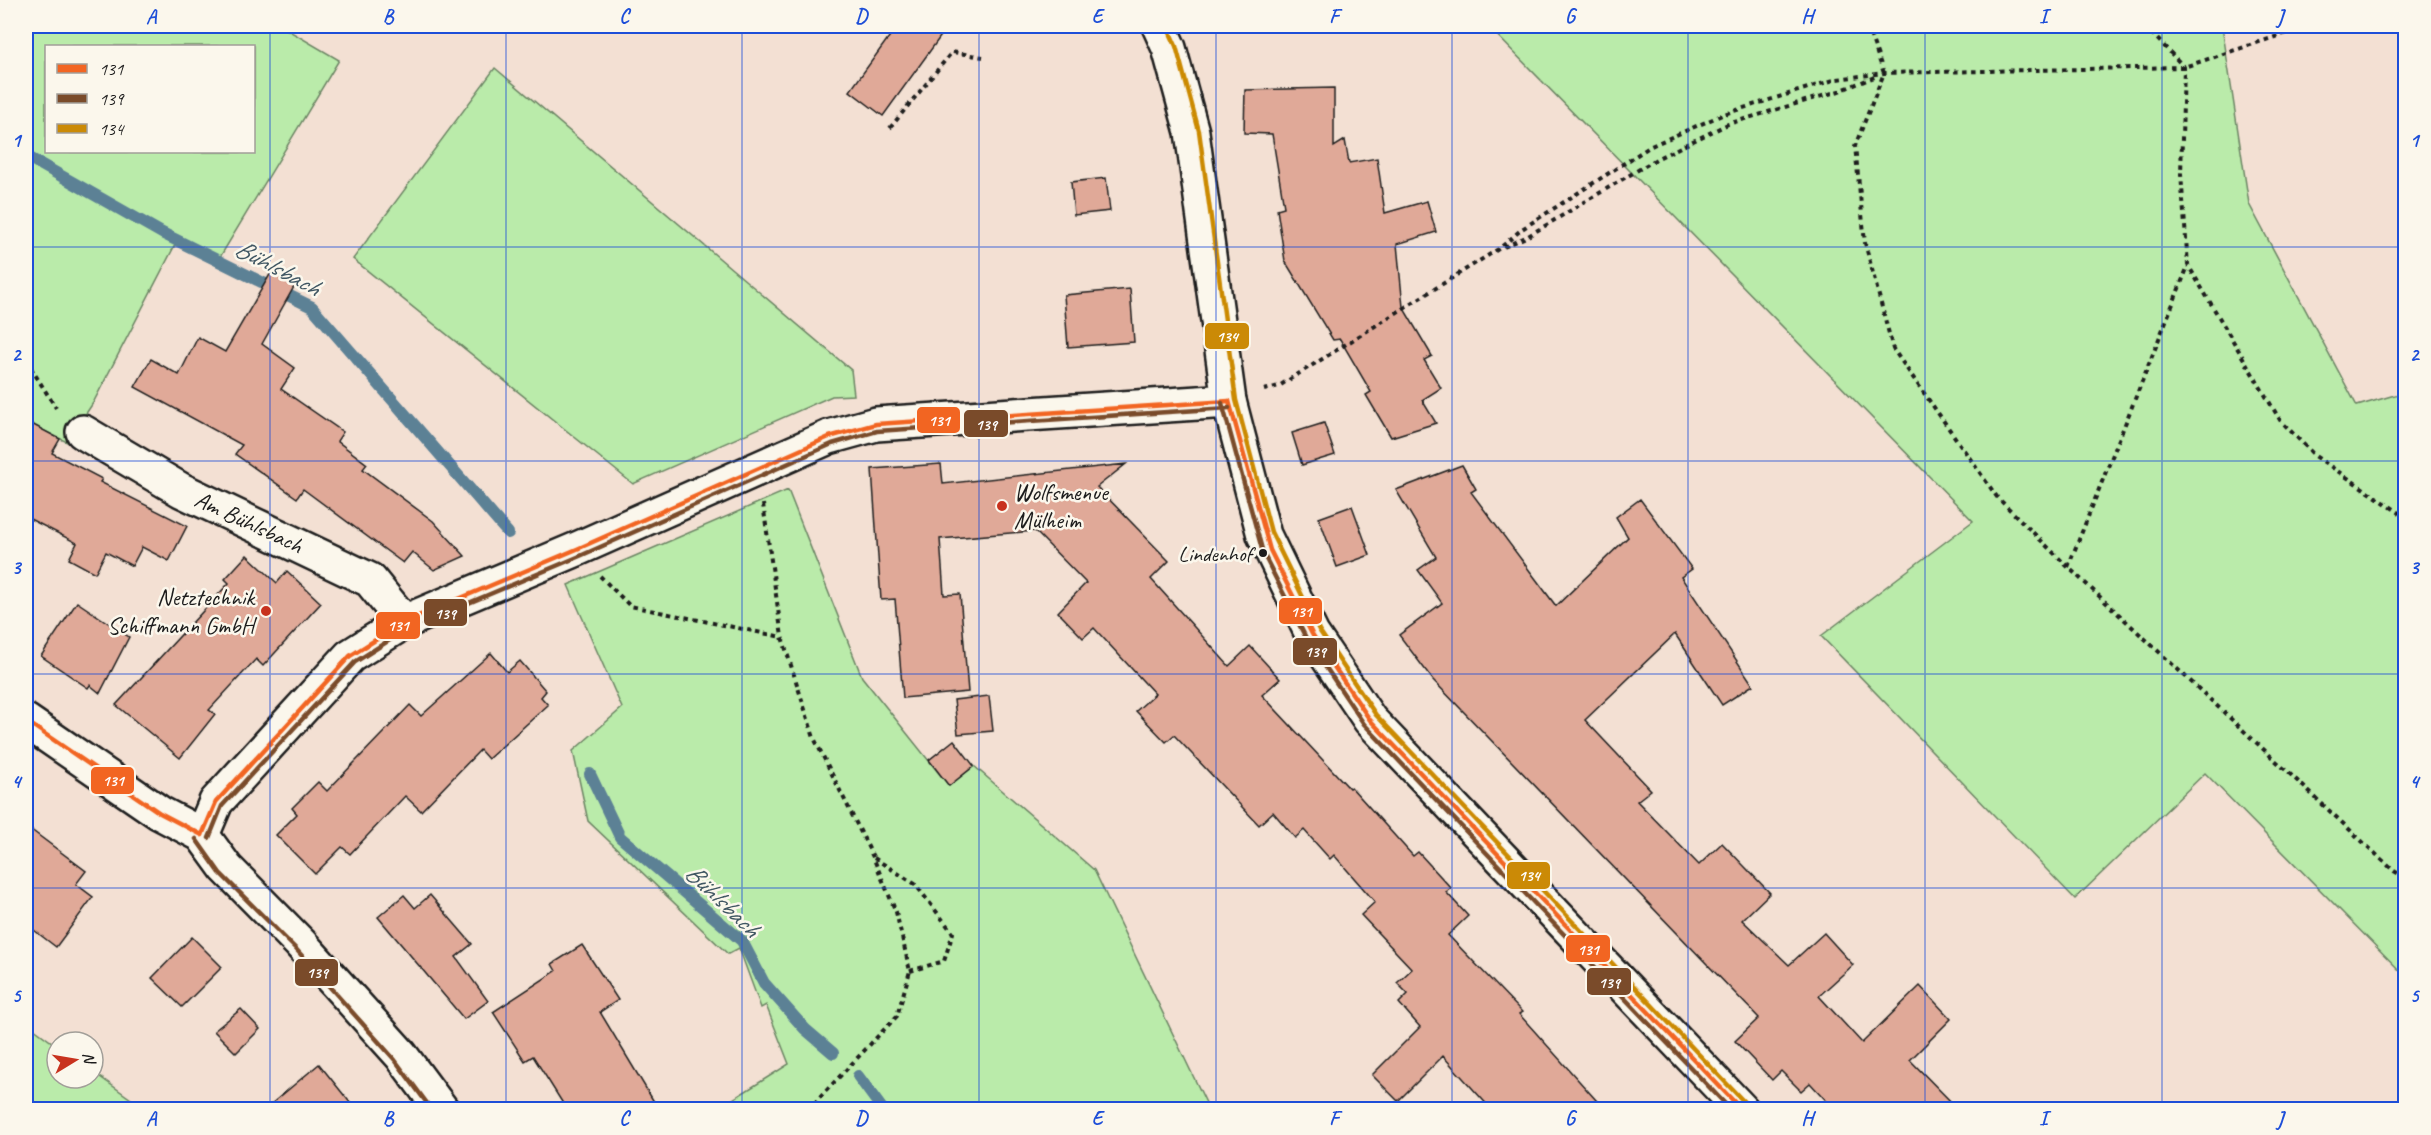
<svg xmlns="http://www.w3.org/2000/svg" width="2431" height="1135" font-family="Caveat,sans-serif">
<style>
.green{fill:#baebaa;stroke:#6b8463;stroke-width:1.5;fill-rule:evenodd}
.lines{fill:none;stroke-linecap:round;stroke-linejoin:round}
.stream{stroke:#5c8195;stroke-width:12}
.building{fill:#e0a998;stroke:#1c1c1c;stroke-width:1.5}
.minor-casing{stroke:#1c1c1c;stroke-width:38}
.path{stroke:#1c1c1c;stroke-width:4;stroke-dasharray:4.5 4.5;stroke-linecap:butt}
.minor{stroke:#fbf7ec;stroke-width:33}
.bus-1-casing{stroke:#fbf7ec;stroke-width:9}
.bus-2-casing{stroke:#fbf7ec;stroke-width:9}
.bus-3-casing{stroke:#fbf7ec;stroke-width:9}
.bus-1{stroke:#f26522;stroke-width:4.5}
.bus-2{stroke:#7a4b2a;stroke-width:4.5}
.bus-3{stroke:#cb8a06;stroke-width:4.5}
.grid{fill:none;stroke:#1d4ed8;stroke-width:1.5;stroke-opacity:0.55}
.poi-dot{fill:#c8321e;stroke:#fbf7ec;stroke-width:2}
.bus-dot{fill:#1c1c1c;stroke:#fbf7ec;stroke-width:2}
.labels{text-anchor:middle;stroke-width:5;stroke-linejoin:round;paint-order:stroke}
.bus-label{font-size:22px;fill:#1c1c1c;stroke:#fbf7ec;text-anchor:end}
.poi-label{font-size:24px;fill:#1c1c1c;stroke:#fbf7ec;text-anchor:start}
.street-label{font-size:24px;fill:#1c1c1c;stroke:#fbf7ec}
.water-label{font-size:26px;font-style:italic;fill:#415763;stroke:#fbf7ec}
.line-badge{stroke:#fbf7ec;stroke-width:2}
.badge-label{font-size:16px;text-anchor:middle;font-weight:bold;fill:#fff}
.neatline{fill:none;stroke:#1d4ed8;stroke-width:2}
.grid-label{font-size:20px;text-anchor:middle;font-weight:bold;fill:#1d4ed8}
</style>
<rect width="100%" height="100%" fill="#f3e0d3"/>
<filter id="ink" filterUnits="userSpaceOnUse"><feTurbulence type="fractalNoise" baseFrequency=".0167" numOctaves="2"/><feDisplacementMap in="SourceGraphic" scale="12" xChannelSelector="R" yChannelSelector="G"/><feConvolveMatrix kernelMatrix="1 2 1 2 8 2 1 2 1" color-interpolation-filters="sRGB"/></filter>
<g filter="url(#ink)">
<!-- green -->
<g class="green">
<path d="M 26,26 L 281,26 L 339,60 L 217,262 L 175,245 L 93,403 L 67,442 L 28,423 L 26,429 ZM 46,46 L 254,46 L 254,152 L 46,152 Z"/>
<polygon points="1488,26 2222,26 2249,204 2357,406 2405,392 2405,976 2205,773 2075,899 1821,636 1973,521"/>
<polygon points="495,68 851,370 854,395 832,396 633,484 353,259"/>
<polygon points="788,490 862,677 949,786 974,766 1094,870 1209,1109 717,1109 789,1064 766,1005 761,1008 739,948 728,954 588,821 573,751 622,708 568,585"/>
<polygon points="26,1023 57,1046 57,1078 93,1078 93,1072 145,1109 26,1109"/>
</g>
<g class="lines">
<!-- stream -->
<g class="stream">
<polyline points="26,156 162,233 312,307 508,533"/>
<polyline points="590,774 620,837 742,941 764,983 805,1029 833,1053"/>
<polyline points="858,1076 883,1110"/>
</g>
</g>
<!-- building -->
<g class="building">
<polygon points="897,26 948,26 883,116 850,91"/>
<polygon points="1334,88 1334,147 1345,140 1349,163 1377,158 1385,213 1427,201 1436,232 1397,244 1403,307 1432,356 1424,360 1441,388 1422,400 1436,423 1391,437 1366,395 1371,392 1340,339 1333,340 1285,261 1277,209 1284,207 1272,134 1244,133 1245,90"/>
<polygon points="1106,178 1110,211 1074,215 1071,182"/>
<polygon points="272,271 295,285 262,344 295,368 281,389 343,432 337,441 367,464 363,469 433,521 465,556 434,570 412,552 403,563 303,489 297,498 235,454 242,445 135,387 151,359 179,375 198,337 225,352"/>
<polygon points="1130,289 1134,342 1068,347 1064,295"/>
<polygon points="26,421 60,439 52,453 102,479 100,482 187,526 169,561 142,547 132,566 106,552 95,573 69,559 77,543 26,517"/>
<polygon points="1324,423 1335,455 1302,465 1292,433"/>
<polygon points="941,464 943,484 1126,464 1097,487 1169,561 1151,579 1229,666 1250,646 1280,679 1262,695 1349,788 1351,787 1413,856 1418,852 1451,888 1446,892 1468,916 1448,935 1522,1012 1519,1014 1605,1110 1492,1110 1443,1056 1398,1101 1372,1075 1420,1027 1399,1003 1408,994 1397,983 1412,969 1361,915 1375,902 1334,855 1330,859 1304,830 1295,838 1273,812 1259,825 1174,735 1166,742 1136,711 1155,694 1094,628 1083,638 1058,612 1086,583 1035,531 940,539 944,595 960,594 968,692 903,698 895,599 881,600 872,469"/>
<polygon points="1462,465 1476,489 1471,492 1556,606 1628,537 1616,517 1640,499 1692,569 1681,577 1753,685 1722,705 1675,634 1585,720 1651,790 1637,801 1699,865 1722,843 1770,893 1742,920 1789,965 1824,933 1853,965 1819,996 1862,1043 1920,986 1951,1019 1910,1060 1959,1110 1835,1110 1810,1083 1801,1091 1781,1071 1772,1080 1735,1041 1759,1018 1433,680 1399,635 1442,603 1418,570 1436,557 1396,490"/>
<polygon points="1352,506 1370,555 1337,567 1319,518"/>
<polygon points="247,555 277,583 287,571 321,603 263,666 256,659 209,710 215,714 180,758 116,705 229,583 225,579"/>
<polygon points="77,602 129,637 100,693 90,685 88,688 41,656"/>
<polygon points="491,653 507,672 520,661 546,691 541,697 548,705 488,759 480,750 421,811 405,796 350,854 342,847 315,874 276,835 297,814 292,808 318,782 327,791 410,705 421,716"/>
<polygon points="989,696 993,731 958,734 954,700"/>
<polygon points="954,740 974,766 949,786 929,760"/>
<polygon points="26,826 86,871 76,884 93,897 56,947 26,924"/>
<polygon points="404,895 415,908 430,895 472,944 456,957 488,1001 464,1019 378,917"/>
<polygon points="192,937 222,967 182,1007 152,978"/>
<polygon points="582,945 618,1000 600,1012 659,1110 567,1110 533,1056 525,1061 493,1012 556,971 552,964"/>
<polygon points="241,1009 260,1029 236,1053 214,1031"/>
<polygon points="319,1064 356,1110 264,1110"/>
</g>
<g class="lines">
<!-- minor casing -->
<g class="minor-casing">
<g id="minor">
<polyline points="1159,26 1169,48 1192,132 1229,401 1264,535 1312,634 1370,720 1742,1110"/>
<polyline points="83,432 181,490 370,580 404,622"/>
<polyline points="26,721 160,813 202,835 226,868 300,943 401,1055 442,1110"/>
<polyline points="202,835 216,802 350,656 404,622 577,549 829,437 876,424 1229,401"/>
</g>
</g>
<!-- path -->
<g class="path">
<polyline points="1867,26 1884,73 1855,146 1865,243 1893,349 1997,497 2068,567 2394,871 2406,878"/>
<polyline points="2145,26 2184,67 2181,174 2188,265 2280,420 2315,456 2406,517"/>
<polyline points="890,128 952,52 983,57"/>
<polyline points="1504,247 1528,236 1658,158 1728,124 1839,91 1877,76"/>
<polyline points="26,360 56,408"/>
<polyline points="1264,390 1279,386 1500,248 1522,229 1651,146 1724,114 1837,79 1884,73 2184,67 2308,26"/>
<polyline points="763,504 782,637 814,738 873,857 896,912 910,971 897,1016 808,1110"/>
<polyline points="2068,567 2188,266"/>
<polyline points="600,576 630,606 782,637"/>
<polyline points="874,858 915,884 953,933 944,961 910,971"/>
</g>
<!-- minor -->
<use href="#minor" class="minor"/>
<!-- bus-1 casing -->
<g class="bus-1-casing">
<g id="bus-1">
<polyline points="1229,401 1270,550 1312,634 1370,720 1742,1110"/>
<polyline points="26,721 160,813 202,835"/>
<polyline points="202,835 216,802 350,656 404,622 577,549 829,437 876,424 1229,401"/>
</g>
</g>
<!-- bus-2 casing -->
<g class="bus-2-casing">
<g id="bus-2">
<polyline points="1222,403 1263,553 1306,638 1364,724 1731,1110"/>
<polyline points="209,838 222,806 355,662 407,629 580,556 832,444 877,431 1229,408"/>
<polyline points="196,839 220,873 295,948 395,1060 432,1110"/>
</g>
</g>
<!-- bus-3 casing -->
<g class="bus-3-casing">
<polyline id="bus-3" points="1167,26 1176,46 1199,131 1236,400 1271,532 1319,630 1376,715 1747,1105"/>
</g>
<!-- bus-1 -->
<use href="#bus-1" class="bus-1"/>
<!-- bus-2 -->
<use href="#bus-2" class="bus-2"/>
<!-- bus-3 -->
<use href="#bus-3" class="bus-3"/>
</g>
</g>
<!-- grid -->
<path class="grid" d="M 270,26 L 270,1110M 506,26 L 506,1110M 742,26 L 742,1110M 979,26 L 979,1110M 1216,26 L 1216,1110M 1452,26 L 1452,1110M 1688,26 L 1688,1110M 1925,26 L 1925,1110M 2162,26 L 2162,1110M 26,247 L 2406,247M 26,461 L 2406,461M 26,674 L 2406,674M 26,888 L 2406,888"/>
<!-- markers -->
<g class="poi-dot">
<circle cx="1002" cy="506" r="6"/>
<circle cx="266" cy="611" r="6"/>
</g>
<circle class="bus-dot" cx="1263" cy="553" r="5"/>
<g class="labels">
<!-- bus labels -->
<g class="bus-label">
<text x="1252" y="561">Lindenhof</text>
</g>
<!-- poi labels -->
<g class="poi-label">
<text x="1014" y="500">Wolfsmenue<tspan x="1014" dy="28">Mülheim</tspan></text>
<text x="254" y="605" text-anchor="end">Netztechnik<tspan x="254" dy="28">Schiffmann GmbH</tspan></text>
</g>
<!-- street labels -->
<g class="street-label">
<text transform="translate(249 522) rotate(25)" y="8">Am Bühlsbach</text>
</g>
<!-- water labels -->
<g class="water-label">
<text transform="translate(278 267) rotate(28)" y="9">Bühlsbach</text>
<text transform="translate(723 900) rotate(44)" y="9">Bühlsbach</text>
</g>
</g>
<g class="line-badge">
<rect x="1204" y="322" width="46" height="28" rx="6" fill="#cb8a06"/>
<rect x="916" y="406" width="45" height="28" rx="6" fill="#f26522"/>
<rect x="963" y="409" width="46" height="29" rx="6" fill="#7a4b2a"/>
<rect x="1278" y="597" width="45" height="28" rx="6" fill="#f26522"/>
<rect x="423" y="598" width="45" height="29" rx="6" fill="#7a4b2a"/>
<rect x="375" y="611" width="46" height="29" rx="6" fill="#f26522"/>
<rect x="1292" y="637" width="46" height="29" rx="6" fill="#7a4b2a"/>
<rect x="90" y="766" width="45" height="29" rx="6" fill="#f26522"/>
<rect x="1506" y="861" width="45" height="29" rx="6" fill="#cb8a06"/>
<rect x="1565" y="934" width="46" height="29" rx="6" fill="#f26522"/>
<rect x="294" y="958" width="45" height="29" rx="6" fill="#7a4b2a"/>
<rect x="1586" y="967" width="46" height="29" rx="6" fill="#7a4b2a"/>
</g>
<g class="badge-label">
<text x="1227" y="342">134</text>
<text x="939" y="426">131</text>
<text x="986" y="430">139</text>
<text x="1301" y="617">131</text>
<text x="445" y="619">139</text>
<text x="398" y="631">131</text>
<text x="1315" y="657">139</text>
<text x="113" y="786">131</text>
<text x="1529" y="881">134</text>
<text x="1588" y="955">131</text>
<text x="317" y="978">139</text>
<text x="1609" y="988">139</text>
</g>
<!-- margin -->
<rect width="2431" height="1135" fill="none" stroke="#fbf7ec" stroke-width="66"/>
<!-- legend -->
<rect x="45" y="45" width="210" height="108" fill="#fbf7ec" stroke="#a29f99" stroke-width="1.5"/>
<rect x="57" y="64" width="30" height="9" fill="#f26522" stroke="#a29f99" stroke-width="1.5"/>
<text x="99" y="75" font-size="18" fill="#1c1c1c">131</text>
<rect x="57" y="94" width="30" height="9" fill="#7a4b2a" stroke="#a29f99" stroke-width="1.5"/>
<text x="99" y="105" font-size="18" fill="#1c1c1c">139</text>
<rect x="57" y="124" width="30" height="9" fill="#cb8a06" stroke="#a29f99" stroke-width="1.5"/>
<text x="99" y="135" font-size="18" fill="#1c1c1c">134</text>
<!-- north arrow -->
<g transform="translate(75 1060) rotate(79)"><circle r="28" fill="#fbf7ec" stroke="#a29f99" stroke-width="1.5"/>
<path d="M0-4.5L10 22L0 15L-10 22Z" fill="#c8321e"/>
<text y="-9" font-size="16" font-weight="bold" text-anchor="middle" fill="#1c1c1c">N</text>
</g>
<rect x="33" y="33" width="2365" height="1069" class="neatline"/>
<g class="grid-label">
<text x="151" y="23">A</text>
<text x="388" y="23">B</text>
<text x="624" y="23">C</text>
<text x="861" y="23">D</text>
<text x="1097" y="23">E</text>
<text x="1334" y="23">F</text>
<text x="1570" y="23">G</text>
<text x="1807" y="23">H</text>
<text x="2043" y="23">I</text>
<text x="2280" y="23">J</text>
<text x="16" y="147">1</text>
<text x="2414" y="147">1</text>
<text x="16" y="361">2</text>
<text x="2414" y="361">2</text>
<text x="16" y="574">3</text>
<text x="2414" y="574">3</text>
<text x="16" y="788">4</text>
<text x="2414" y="788">4</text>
<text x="16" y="1002">5</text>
<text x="2414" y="1002">5</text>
<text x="151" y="1125">A</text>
<text x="388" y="1125">B</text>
<text x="624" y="1125">C</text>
<text x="861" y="1125">D</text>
<text x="1097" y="1125">E</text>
<text x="1334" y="1125">F</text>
<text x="1570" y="1125">G</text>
<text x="1807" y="1125">H</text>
<text x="2043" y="1125">I</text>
<text x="2280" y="1125">J</text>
</g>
</svg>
